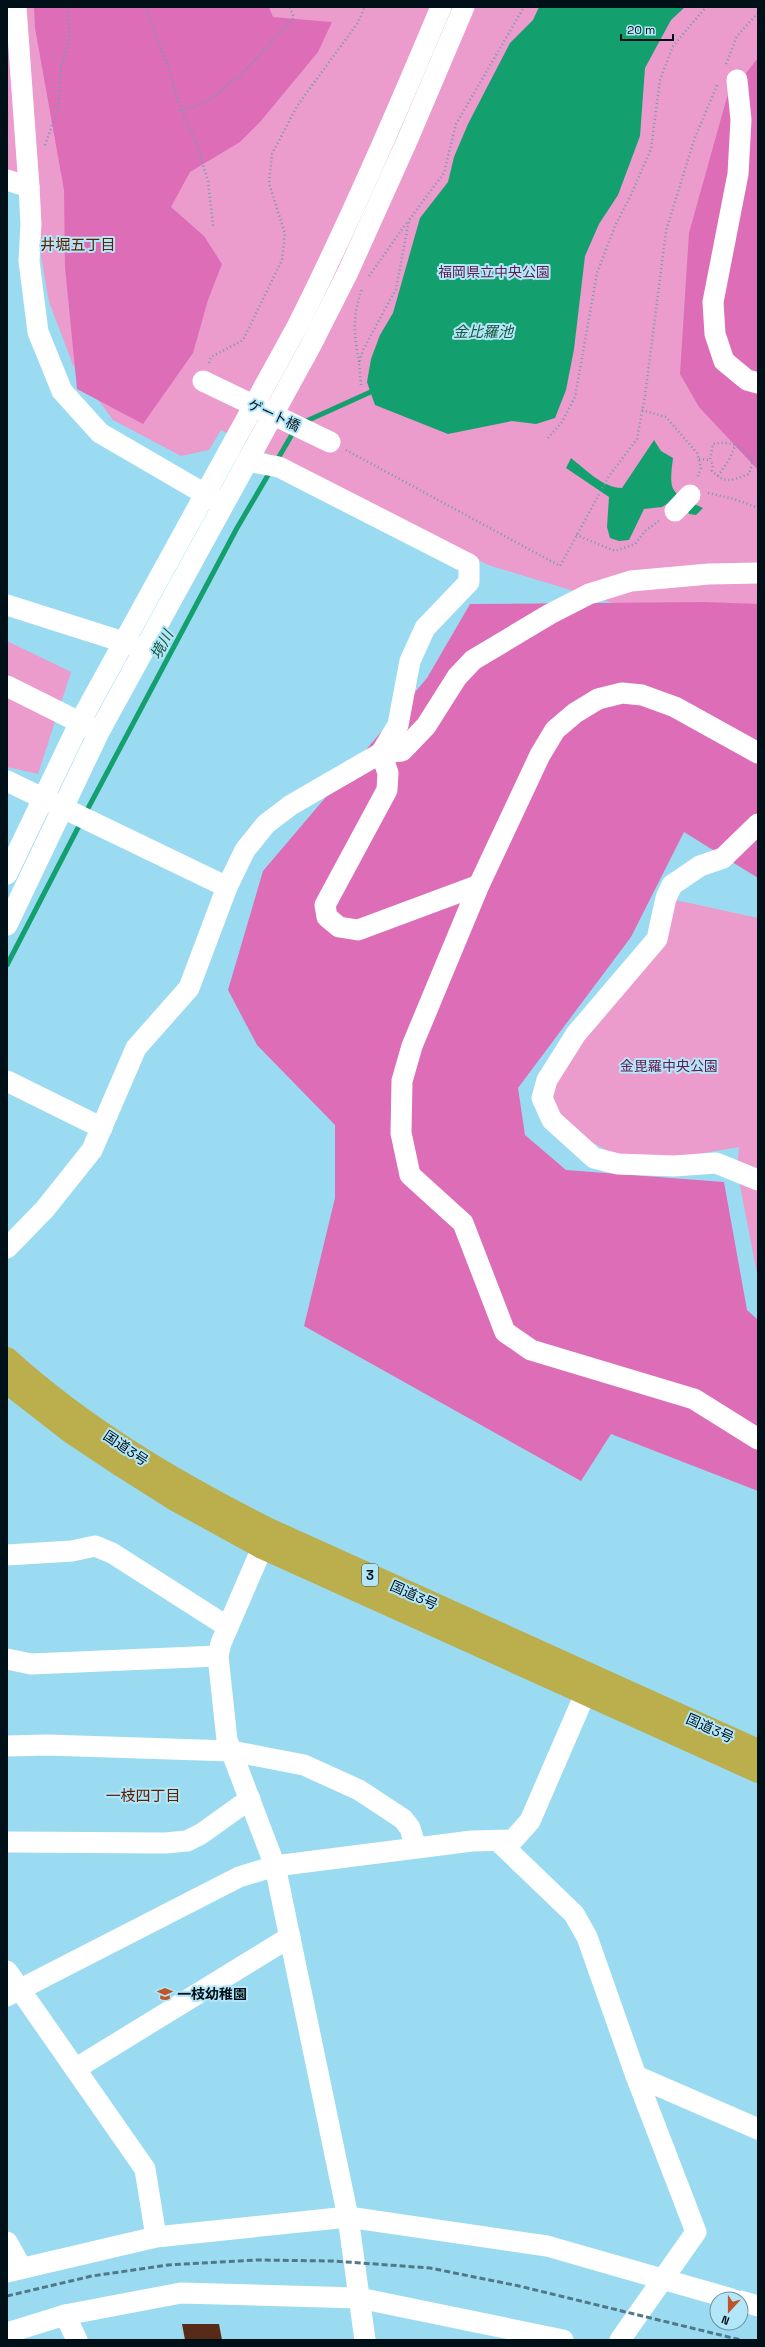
<svg xmlns="http://www.w3.org/2000/svg" width="765" height="2347" font-family="'Space Grotesk','Noto Sans JP',sans-serif">
<style>
.green{fill:#eb9bcc}
.forest{fill:#de6db8}
.water{fill:#139f6e}
.lines{fill:none;stroke-linecap:round;stroke-linejoin:round}
.stream{stroke:#139f6e;stroke-width:5}
.building{fill:#582b19}
.path{stroke:#6c9eb0;stroke-width:2.5;stroke-dasharray:1 3;stroke-linecap:butt}
.minor{stroke:#fff;stroke-width:21}
.highway{stroke:#baae4d;stroke-width:22}
.rail{stroke:#507988;stroke-width:3;stroke-dasharray:6 3;stroke-linecap:butt}
.labels{text-anchor:middle;stroke-width:4;stroke-linejoin:round;paint-order:stroke}
.shield{fill:#b3e6f8;stroke:#36505b;stroke-width:1}
.shield-label{font-size:13px;font-weight:bold;fill:#001018}
.park-label{font-size:14px;fill:#611a4b;stroke:#b3e6f8}
.street-label{font-size:14px;fill:#001018;stroke:#b3e6f8}
.poi-label{font-size:14px;font-weight:bold;fill:#001018;stroke:#b3e6f8;text-anchor:start}
.neighbourhood-label{font-size:15px;fill:#5f2001;stroke:#b3e6f8}
.water-label{font-size:15px;font-style:italic;fill:#16573d;stroke:#b3e6f8}
</style>
<rect width="100%" height="100%" fill="#9bdbf2"/>
<!-- green -->
<g class="green">
<polygon points="7,7 758,7 758,647 488,565 221,430 209,450 181,456 113,420 73,365 49,302 29,187 7,182"/>
<polygon points="7,641 71,672 38,774 7,767"/>
<polygon points="666,898 758,918 758,1279 737,1170 739,1147 633,1165 552,1120 547,1080 625,977"/>
</g>
<!-- forest -->
<g class="forest">
<polygon points="34,7 269,7 273,17 332,22 318,52 260,122 240,142 190,172 171,207 204,236 222,264 208,300 193,353 143,424 77,389 65,267 64,190 35,28"/>
<polygon points="758,58 758,470 699,407 680,374 689,233 727,97"/>
<polygon points="705,602 758,604 758,878 684,832 631,937 518,1088 525,1135 566,1170 724,1182 747,1310 758,1320 758,1491 611,1434 581,1481 304,1326 335,1198 335,1125 257,1045 228,990 263,871 427,678 470,604"/>
</g>
<!-- water -->
<g class="water">
<polygon points="539,7 685,7 671,20 645,68 640,136 618,195 599,224 585,256 574,349 566,390 555,418 536,424 512,421 448,434 375,405 367,382 371,359 380,335 393,313 420,218 448,182 454,157 468,124 510,43 533,20"/>
<path d="M 654,440 L 661,451 L 673,458 C 668,495 672,492 703,508 L 696,515 L 689,514 L 687,509 L 673,500 L 662,507 L 644,509 L 629,540 L 619,541 L 610,538 L 607,527 L 609,497 L 566,468 L 571,458 C 585,469 603,488 622,488 Z"/>
</g>
<g class="lines">
<!-- stream -->
<g class="stream">
<polyline points="302,423 375,390"/>
<polyline points="276,462 294,431"/>
<polyline points="85,814 237,528 271,470"/>
<polyline points="7,965 81,822"/>
</g>
</g>
<!-- building -->
<polygon class="building" points="182,2324 219,2324 222,2340 185,2340"/>
<g class="lines">
<!-- path -->
<g class="path">
<polyline points="145,7 166,61 181,110 203,104 241,75 294,18 290,7"/>
<polyline points="726,64 737,36 758,13"/>
<polyline points="181,110 196,142 208,181 213,226"/>
<polyline points="45,145 58,109 61,68 70,37 68,7"/>
<polyline points="369,276 408,221"/>
<path d="M 359,362 C 354,334 352,317 362,289"/>
<polyline points="209,363 211,357 243,340 282,260 285,234 269,183 272,154 297,106 357,24 365,7"/>
<polyline points="361,385 359,363 363,350 396,289 409,220 444,173 456,124 524,7"/>
<polyline points="642,410 666,417 697,453 701,468 697,478"/>
<polyline points="548,438 562,422 575,397 597,273 615,226 631,195 651,149 660,80 673,46 706,7"/>
<polyline points="346,450 560,566 609,476 637,439 645,396 666,231 694,140 718,83"/>
<path d="M 699,459 L 710,460 L 713,444 C 731,440 742,447 753,461 L 749,474 C 732,480 726,485 712,471 L 713,465 L 710,460"/>
<polyline points="718,476 729,460 735,446"/>
<polyline points="708,493 734,499 758,508"/>
<polyline points="576,535 615,551 635,544 646,530 659,521"/>
</g>
<!-- minor -->
<g class="minor">
<polyline points="16,7 29,187 31,224 29,261 38,332 62,391 100,433 217,501"/>
<polyline points="737,80 741,120 738,174 713,302 715,334 724,361 747,380 758,383"/>
<polyline points="7,180 29,187"/>
<polyline points="203,381 330,442"/>
<polyline points="247,461 279,467 469,564 469,582 425,628 410,661 398,725 381,753"/>
<polyline points="675,511 690,495"/>
<polyline points="7,605 136,646"/>
<polyline points="7,686 93,729"/>
<polyline points="381,753 388,773 387,790 325,905 327,917 339,927 358,930 479,885"/>
<polyline points="758,753 675,707 642,695 622,693 598,699 575,713 555,730 540,755 479,885 412,1046 402,1081 401,1133 410,1175 463,1223 505,1332 531,1350 694,1399 758,1439"/>
<polyline points="7,781 227,887"/>
<polyline points="758,824 723,858 700,866 672,885 666,898 657,939 576,1034 547,1080 542,1098 552,1120 594,1158 618,1164 674,1166 716,1163 758,1180"/>
<path d="M 7,874 L 80,722 L 298,325 C 350,221 396,114 441,7"/>
<polyline points="7,925 99,732 310,347 348,272 407,141 464,7"/>
<polyline points="7,1081 102,1128"/>
<polyline points="7,1248 45,1209 92,1150 136,1048 189,988 227,887 245,850 266,824 291,805 381,753 402,751 426,726 457,677 473,660 550,614 589,594 631,581 709,574 758,573"/>
<polyline points="262,1548 221,1643 218,1656 227,1740 275,1866 348,2217 365,2340"/>
<polyline points="7,1555 72,1551 95,1546 112,1553 228,1627"/>
<polyline points="7,1659 31,1664 218,1656"/>
<polyline points="7,1746 47,1745 231,1751 304,1765 359,1790 403,1819 410,1828 416,1848"/>
<polyline points="7,1842 165,1843 187,1841 201,1834 250,1799"/>
<polyline points="499,1842 574,1914 587,1937 636,2076 696,2232 620,2340"/>
<polyline points="7,1971 145,2169 156,2237"/>
<polyline points="7,1996 239,1877 275,1866 472,1841 513,1840 530,1821 585,1694"/>
<polyline points="75,2069 290,1937"/>
<polyline points="636,2076 758,2129"/>
<polyline points="7,2242 21,2267"/>
<polyline points="7,2272 156,2237 348,2217 547,2246 732,2299"/>
<polyline points="741,2301 758,2306"/>
<polyline points="65,2315 77,2340"/>
<polyline points="7,2333 65,2315 181,2293 359,2298 563,2340"/>
</g>
<!-- highway -->
<g class="highway">
<path d="M 7,1358 C 85,1429 176,1482 269,1529 L 758,1750"/>
<polyline points="7,1383 70,1432 121,1466 173,1499 262,1548 758,1772"/>
</g>
<!-- rail -->
<polyline class="rail" points="7,2296 92,2276 168,2265 257,2260 333,2261 430,2268 519,2286 741,2340"/>
</g>
<!-- icons -->
<defs>
<g id="school-bare" transform="scale(1.2)"><path d="M0-5L7-2L0 1L-7-2ZM-4 1L0 2.5L4 1V4Q0 6-4 4Z" fill="#bc5629" stroke="#b3e6f8" stroke-width="2.5" paint-order="stroke"/></g>
</defs>
<g fill-rule="evenodd">
<use href="#school-bare" x="165" y="1994"/>
</g>
<g class="labels">
<!-- shield labels -->
<rect class="shield" x="362" y="1564" width="16" height="22" rx="3"/>
<g class="shield-label">
<text x="370" y="1580">3</text>
</g>
<!-- park labels -->
<g class="park-label">
<text x="494" y="277">福岡県立中央公園</text>
<text x="669" y="1071">金毘羅中央公園</text>
</g>
<!-- street labels -->
<g class="street-label">
<text transform="translate(274 415) rotate(25)" y="5">ゲート橋</text>
<text transform="translate(126 1448) rotate(34)" y="5">国道3号</text>
<text transform="translate(414 1595) rotate(24)" y="5">国道3号</text>
<text transform="translate(710 1728) rotate(24)" y="5">国道3号</text>
</g>
<!-- poi labels -->
<g class="poi-label">
<text x="177" y="1999">一枝幼稚園</text>
</g>
<!-- neighbourhood labels -->
<g class="neighbourhood-label">
<text x="78" y="250">井堀五丁目</text>
<text x="143" y="1801">一枝四丁目</text>
</g>
<!-- water labels -->
<g class="water-label">
<text x="483" y="337">金比羅池</text>
<text transform="translate(162 645) rotate(-62)" y="5">境川</text>
</g>
</g>
<!-- border -->
<rect width="765" height="2347" fill="none" stroke="#001018" stroke-width="16"/>
<!-- north arrow -->
<g transform="translate(729 2311) rotate(201)"><circle r="19" fill="#b3e6f8" stroke="#6b909e"/>
<path d="M0-3L7 15L0 10L-7 15Z" fill="#bc5629"/>
<text y="-6" font-size="11" font-weight="bold" text-anchor="middle" fill="#001018">N</text>
</g>
<!-- scale -->
<path d="M621 34v6h52v-6" fill="none" stroke="#001018" stroke-width="2"/>
<text x="627" y="34" font-size="12" fill="#001018" stroke="#b3e6f8" stroke-width="3" paint-order="stroke">20 m</text>
</svg>
